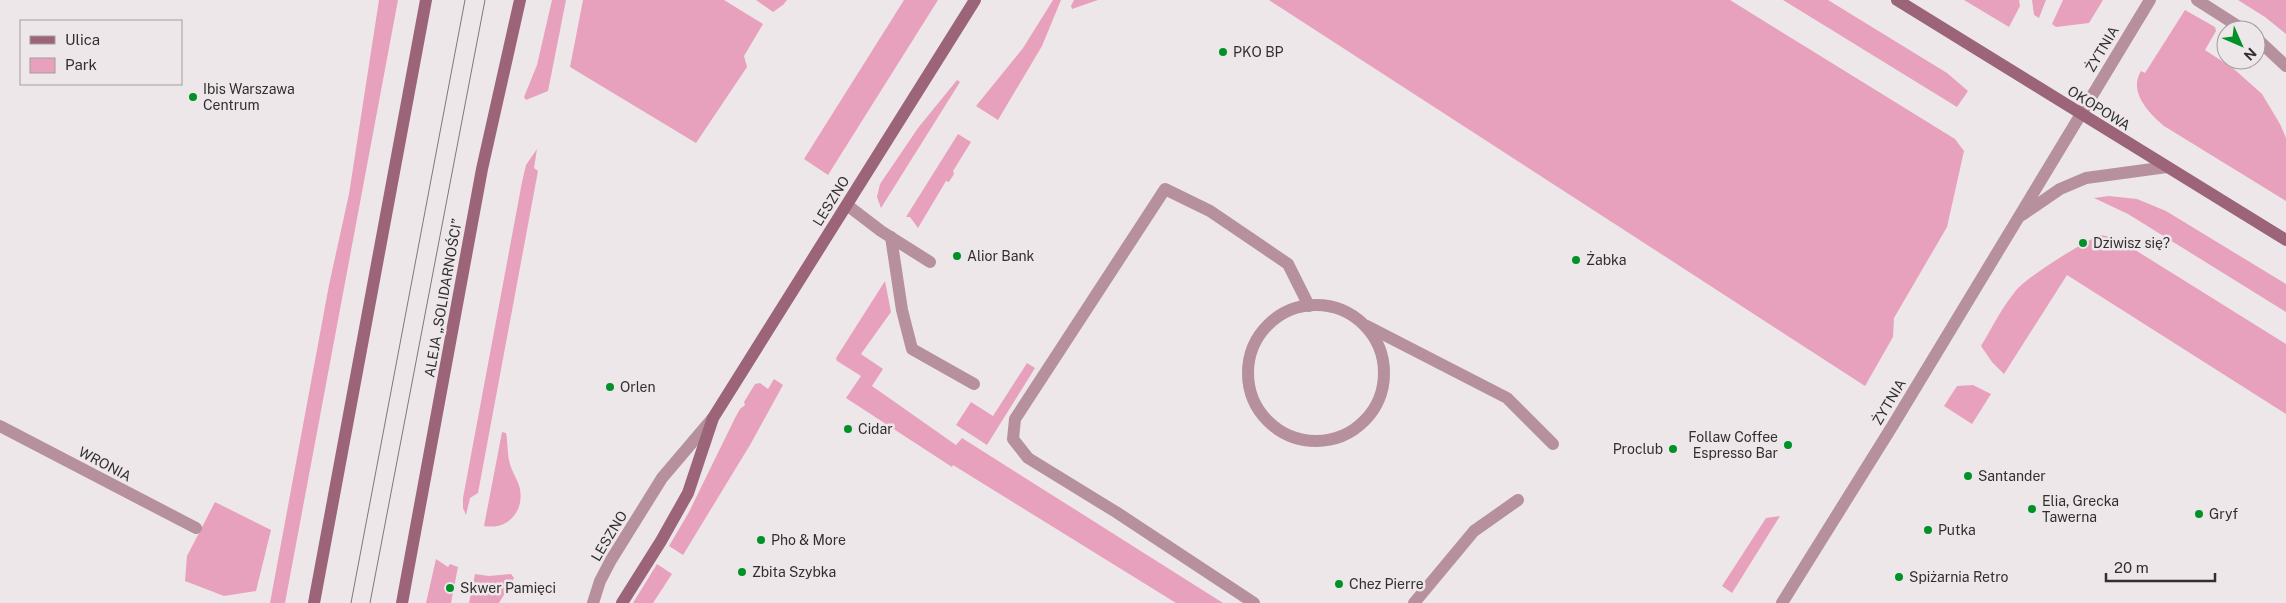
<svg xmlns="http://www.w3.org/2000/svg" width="2286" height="603" font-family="'Public Sans',sans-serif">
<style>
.green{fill:#e8a1bc}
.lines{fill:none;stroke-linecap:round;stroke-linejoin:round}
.lane{stroke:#b7909e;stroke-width:12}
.street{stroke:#b7909e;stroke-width:12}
.secondary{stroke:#9c6479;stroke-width:12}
.tram{stroke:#7d797b;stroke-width:1}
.poi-dot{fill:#009228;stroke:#eee7e9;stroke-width:2}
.labels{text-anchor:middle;stroke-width:5;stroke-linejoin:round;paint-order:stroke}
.street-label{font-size:14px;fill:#312f30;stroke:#eee7e9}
.poi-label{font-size:14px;fill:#312f30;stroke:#eee7e9;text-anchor:start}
</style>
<rect width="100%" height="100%" fill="#eee7e9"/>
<!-- green -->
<g class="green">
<polygon points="379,0 398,0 285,603 270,603 329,285 349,194"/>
<polygon points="552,0 566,0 548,91 526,100 524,97 537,65"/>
<polygon points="583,0 724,0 763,24 744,56 747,67 696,143 570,67"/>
<polygon points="756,0 787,0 783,5 773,12"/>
<polygon points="904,0 938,0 828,175 804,159"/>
<polygon points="1053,0 1061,0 1042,46 998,120 976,106 1023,48"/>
<polygon points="1074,0 1098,0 1072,9 1071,6"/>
<polygon points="1269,0 1730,0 1955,139 1964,151 1947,227 1894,318 1893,337 1865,386"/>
<polygon points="1783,0 1828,0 1947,73 1968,91 1957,107"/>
<polygon points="1964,0 2019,0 2020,6 2009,27"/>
<polygon points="2032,0 2046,0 2039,18 2034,15"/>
<polygon points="2063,0 2103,0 2089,23 2056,27 2052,24"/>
<polygon points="2238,0 2286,0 2286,34 2265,17"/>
<path d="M 2185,10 L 2215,27 L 2216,31 L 2205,50 L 2234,69 L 2262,94 L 2280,124 L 2286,138 L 2286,201 L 2164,126 C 2149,113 2128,92 2141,71 L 2145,73 Z"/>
<polygon points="957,80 960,82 881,208 877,197 880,184 918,128"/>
<polygon points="958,134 971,142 953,171 954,174 949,182 946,181 918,228 910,217 906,217"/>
<polygon points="537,149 534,168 538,171 478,493 470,498 466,515 463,508 463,498 522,182 526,165"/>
<polygon points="2109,196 2137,199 2166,211 2286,284 2286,312 2128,214 2094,198"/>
<path d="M 2100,235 L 2116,238 L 2286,344 L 2286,414 L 2067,275 L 2004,374 L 1992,362 L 1981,346 C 1992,328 2001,309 2014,293 C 2024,278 2082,243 2100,235 Z"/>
<polygon points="885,281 891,312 861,354 883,369 872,386 956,445 962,438 1223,603 1176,603 953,465 952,467 846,398 861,376 837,361 836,358"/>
<polygon points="1027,363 1035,368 987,445 956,425 971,402 993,416"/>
<polygon points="774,379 783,385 750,445 683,555 669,546 689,512 735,418 740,409 745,405 744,402 755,384 760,383 768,389"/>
<polygon points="1973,385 1991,394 1972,424 1944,406 1957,386"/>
<path d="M 502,432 L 506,433 C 508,443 507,454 510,464 C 512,472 518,480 520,489 C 524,513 507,530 484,526 Z"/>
<polygon points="215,502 271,530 256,591 224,596 185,581 187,556"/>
<polygon points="1780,516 1732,593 1722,586 1766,518"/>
<polygon points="436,559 448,567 450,564 458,567 451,603 426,603"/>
<polygon points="657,564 672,574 653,603 633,603"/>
<polygon points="475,574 489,576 511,574 514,578 499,603 469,603"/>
</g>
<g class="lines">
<!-- lane -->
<g class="lane">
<polyline points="2197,0 2244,30"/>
<polyline points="2256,38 2286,66"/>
<polyline points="847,205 881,231 930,262"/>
<polyline points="891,237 902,310 912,349 974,384"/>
<circle cx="1316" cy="373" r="68"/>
<polyline points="1367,326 1507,398 1553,444"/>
<polyline points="1254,603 1116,512 1028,458 1013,439 1015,419 1165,189 1210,211 1288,264 1309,306"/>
<polyline points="1414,603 1474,531 1518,500"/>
</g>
<!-- street -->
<g class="street">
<polyline points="2022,215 2060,189 2086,178 2167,167"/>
<polyline points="0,426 196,528"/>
<polyline points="593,603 600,581 611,560 662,478 713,418"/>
<polyline points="1782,603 1893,425 2150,0"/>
</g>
<!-- secondary -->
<g class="secondary">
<polyline points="1897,0 2286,240"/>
<polyline points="314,603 426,0"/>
<polyline points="402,603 482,169 520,0"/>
<polyline points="622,603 661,541 688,493 713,418 975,0"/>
</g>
<!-- tram -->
<g class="tram">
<polyline points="351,603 465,0"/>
<polyline points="370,603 485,0"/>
</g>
</g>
<!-- markers -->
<g class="poi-dot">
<circle cx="1223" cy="52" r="5"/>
<circle cx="193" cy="97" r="5"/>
<circle cx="2083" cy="243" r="5"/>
<circle cx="957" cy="256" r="5"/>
<circle cx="1576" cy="260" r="5"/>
<circle cx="610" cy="387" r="5"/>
<circle cx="848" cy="429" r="5"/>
<circle cx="1788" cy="445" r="5"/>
<circle cx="1673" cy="449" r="5"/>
<circle cx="1968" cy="476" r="5"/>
<circle cx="2032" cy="509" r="5"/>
<circle cx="2199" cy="514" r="5"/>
<circle cx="1928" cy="530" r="5"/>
<circle cx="761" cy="540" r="5"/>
<circle cx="742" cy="572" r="5"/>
<circle cx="1899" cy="577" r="5"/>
<circle cx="1339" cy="584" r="5"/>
<circle cx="450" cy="588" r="5"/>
</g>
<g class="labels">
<!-- street labels -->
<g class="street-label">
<text transform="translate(2102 49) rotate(-59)" y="5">ŻYTNIA</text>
<text transform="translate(2099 108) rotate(32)" y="5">OKOPOWA</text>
<text transform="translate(831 201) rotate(-58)" y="5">LESZNO</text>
<text transform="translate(443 298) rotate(-80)" y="5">ALEJA „SOLIDARNOŚCI”</text>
<text transform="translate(1889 402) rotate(-59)" y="5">ŻYTNIA</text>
<text transform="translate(105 464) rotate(28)" y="5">WRONIA</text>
<text transform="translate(609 536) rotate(-59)" y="5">LESZNO</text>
</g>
<!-- poi labels -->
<g class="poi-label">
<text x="1233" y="57">PKO BP</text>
<text x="203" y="94">Ibis Warszawa<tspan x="203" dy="16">Centrum</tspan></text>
<text x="2093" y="248">Dziwisz się?</text>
<text x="967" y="261">Alior Bank</text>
<text x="1586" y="265">Żabka</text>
<text x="620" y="392">Orlen</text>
<text x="858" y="434">Cidar</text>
<text x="1778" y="442" text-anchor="end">Follaw Coffee<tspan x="1778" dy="16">Espresso Bar</tspan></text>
<text x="1663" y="454" text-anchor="end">Proclub</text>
<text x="1978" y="481">Santander</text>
<text x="2042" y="506">Elia, Grecka<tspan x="2042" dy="16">Tawerna</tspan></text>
<text x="2209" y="519">Gryf</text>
<text x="1938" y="535">Putka</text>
<text x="771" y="545">Pho &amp; More</text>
<text x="752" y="577">Zbita Szybka</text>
<text x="1909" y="582">Spiżarnia Retro</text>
<text x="1349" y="589">Chez Pierre</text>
<text x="460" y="593">Skwer Pamięci</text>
</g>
</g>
<!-- legend -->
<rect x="20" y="20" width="162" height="65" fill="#eee7e9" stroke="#a29d9f"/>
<rect x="30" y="36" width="25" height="8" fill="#9c6479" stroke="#a29d9f"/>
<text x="65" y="45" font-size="15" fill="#312f30">Ulica</text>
<rect x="30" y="58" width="25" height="15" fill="#e8a1bc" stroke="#a29d9f"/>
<text x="65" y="70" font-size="15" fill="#312f30">Park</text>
<!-- north arrow -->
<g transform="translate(2241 45) rotate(135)"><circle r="24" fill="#eee7e9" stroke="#a29d9f"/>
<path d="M0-4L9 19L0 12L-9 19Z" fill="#009228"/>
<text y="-8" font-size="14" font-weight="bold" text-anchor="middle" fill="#312f30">N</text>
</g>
<!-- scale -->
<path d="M2106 573v8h109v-8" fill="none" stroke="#312f30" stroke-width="2.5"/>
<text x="2114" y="573" font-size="15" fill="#312f30" stroke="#eee7e9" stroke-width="4" paint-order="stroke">20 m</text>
</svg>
